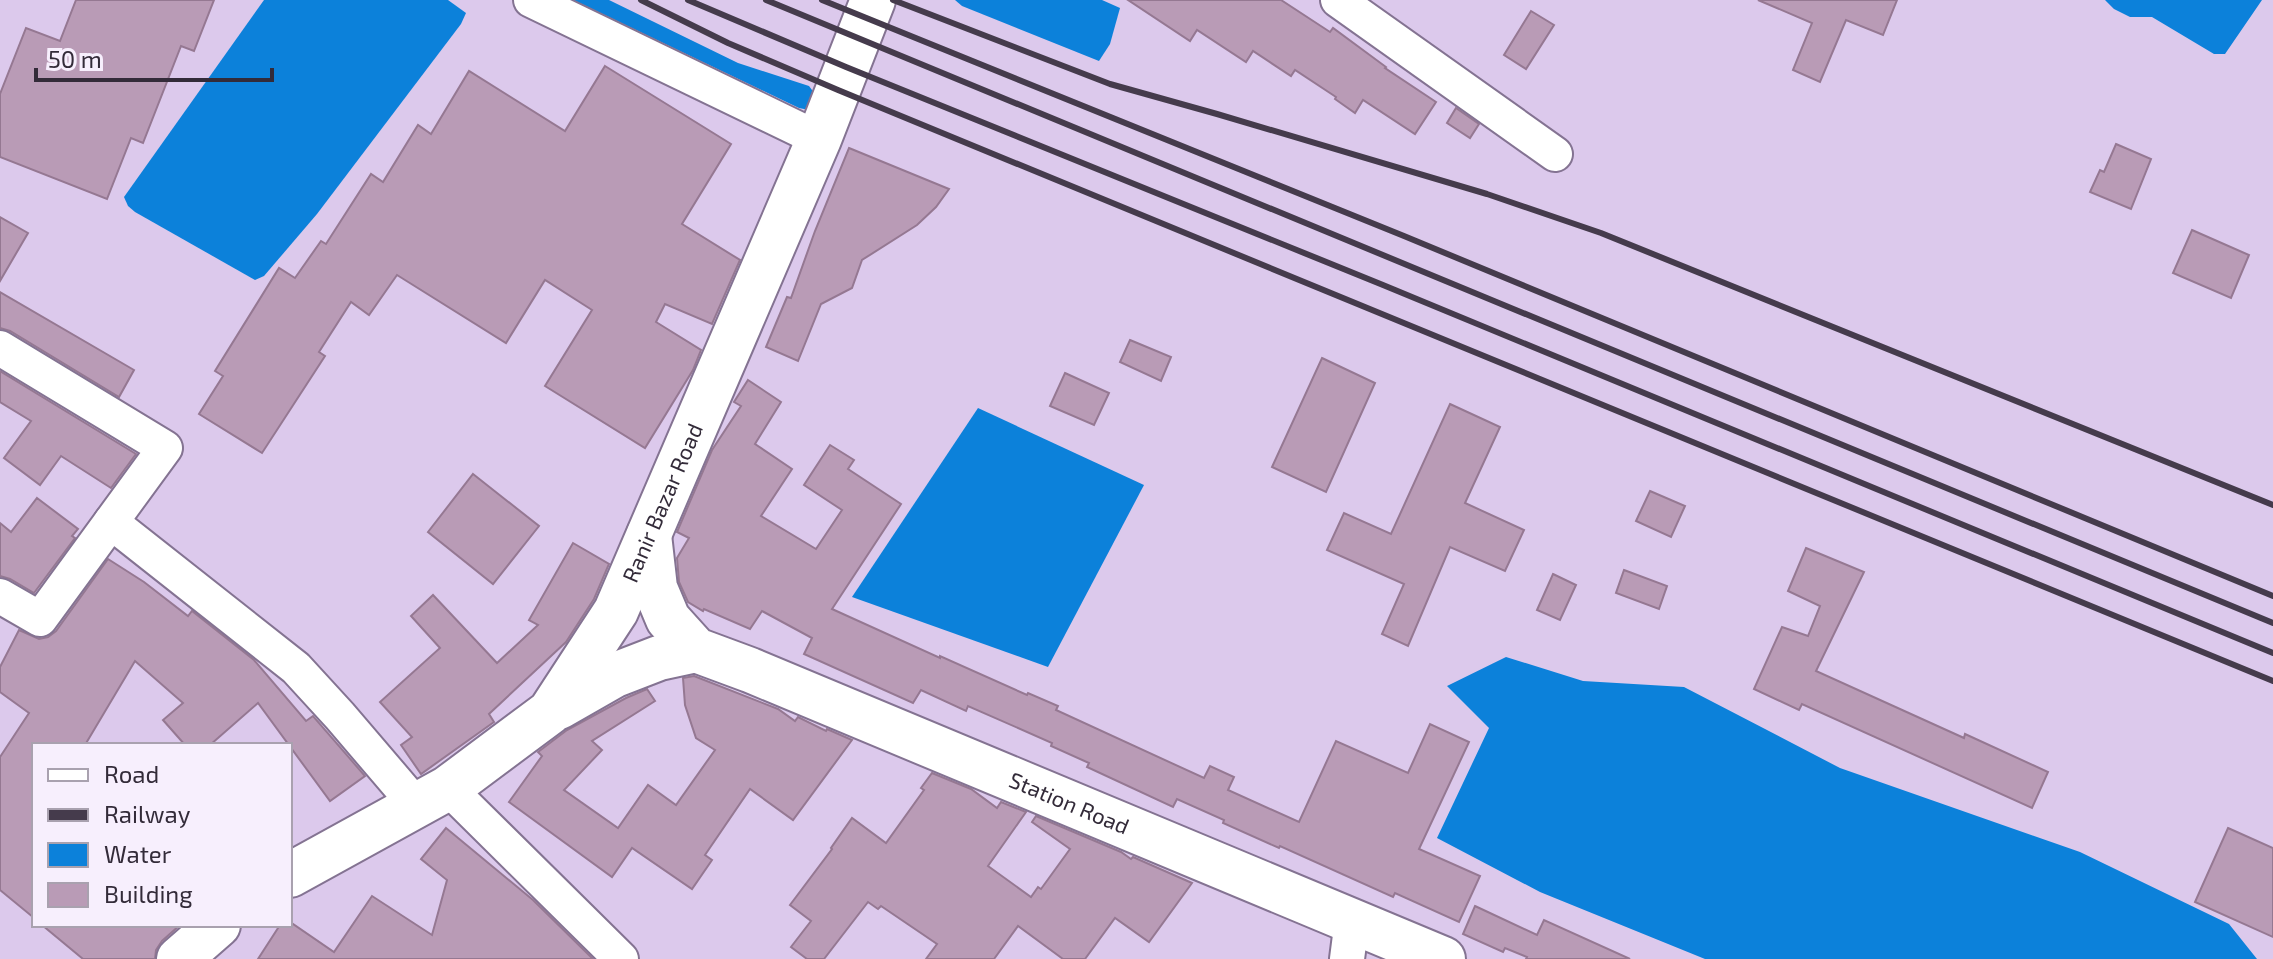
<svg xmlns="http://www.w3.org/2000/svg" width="2273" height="959" font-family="'Exo 2',sans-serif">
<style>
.water{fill:#0c81da}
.building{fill:#b99bb6;stroke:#957892;stroke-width:2}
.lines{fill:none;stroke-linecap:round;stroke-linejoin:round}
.street-casing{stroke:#847392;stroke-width:38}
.secondary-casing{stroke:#847392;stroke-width:48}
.street{stroke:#fff;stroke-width:34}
.secondary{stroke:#fff;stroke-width:44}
.rail{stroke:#453b4c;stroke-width:6}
.labels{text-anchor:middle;stroke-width:6;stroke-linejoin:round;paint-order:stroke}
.street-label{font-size:22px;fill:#332b39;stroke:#f7effd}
</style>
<rect width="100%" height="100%" fill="#dcc9ec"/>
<!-- water -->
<g class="water">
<polygon points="264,0 448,0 466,13 461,24 317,214 264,276 255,280 135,212 128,206 124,197"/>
<polygon points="573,0 609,0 738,63 809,86 815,94 809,110 799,108"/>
<polygon points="955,0 1102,0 1120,8 1110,44 1099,61 962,6"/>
<polygon points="2105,0 2262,0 2225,54 2214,54 2152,17 2130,17 2114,9"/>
<polygon points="978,408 1144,485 1048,667 852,597"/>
<polygon points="1506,657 1583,681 1684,687 1840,768 2080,852 2229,924 2257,959 1705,959 1540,892 1437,838 1489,728 1447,686"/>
</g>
<!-- building -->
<g class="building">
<polygon points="76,0 214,0 194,51 181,46 143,143 131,138 107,199 0,157 0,94 26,28 60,41"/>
<polygon points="1128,0 1281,0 1330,32 1333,28 1386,67 1385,68 1436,102 1415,134 1363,100 1355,113 1335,99 1336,97 1295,70 1291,76 1253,51 1246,62 1197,30 1190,41"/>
<polygon points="1758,0 1897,0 1883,35 1846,20 1820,82 1793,70 1812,23"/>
<polygon points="1531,11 1554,25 1526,69 1504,55"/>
<polygon points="605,66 731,144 682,224 740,260 712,324 665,304 656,322 701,350 693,370 645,448 545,386 592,310 545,280 506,343 397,275 369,315 351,302 319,352 325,356 262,453 199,414 223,376 215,371 279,268 295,278 321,241 326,244 371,174 383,182 418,125 431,134 469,71 565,131"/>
<polygon points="1456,108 1479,124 1470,138 1447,123"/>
<polygon points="2116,144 2151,159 2131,209 2090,192 2100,170 2104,172"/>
<polygon points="849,148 949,189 936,207 917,225 862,260 852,288 821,304 798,361 766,347 787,297 791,298 815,231"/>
<polygon points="0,217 28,233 0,281"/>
<polygon points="2192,230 2249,255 2231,298 2173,273"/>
<polygon points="0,292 134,370 119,397 10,331 0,328"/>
<polygon points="1130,340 1171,357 1161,381 1120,362"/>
<polygon points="1322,358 1375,383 1326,492 1272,467"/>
<polygon points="0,371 136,454 111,488 61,456 40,485 4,458 31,421 0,402"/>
<polygon points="1065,373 1109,393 1094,425 1050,406"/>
<polygon points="748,380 781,402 755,444 792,469 761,516 816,549 842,510 804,485 830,445 854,460 848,469 901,504 832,609 940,658 940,656 1027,695 1028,693 1058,706 1056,710 1204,778 1210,766 1234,777 1228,790 1299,822 1336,741 1408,773 1430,724 1469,742 1419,849 1480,876 1459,922 1395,893 1393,897 1280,846 1279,848 1223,823 1224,820 1177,799 1173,807 1087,767 1089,763 1051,746 1052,743 968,706 966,711 921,690 913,703 804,654 812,638 762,611 750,629 704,609 703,611 688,602 679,582 677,558 689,538 677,532 712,450 741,406 734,402"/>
<polygon points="1450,404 1500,427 1465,503 1524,530 1505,571 1450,547 1408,646 1382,634 1404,584 1327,550 1344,513 1391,534"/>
<polygon points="473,474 539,526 493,584 428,532"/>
<polygon points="1650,491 1685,506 1671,537 1636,521"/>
<polygon points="37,498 78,529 72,536 75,538 34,593 10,579 0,576 0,523 11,532"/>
<polygon points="573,543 609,564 594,599 566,642 489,714 494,722 421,774 401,745 412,737 380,702 440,648 411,616 433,595 497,663 538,625 529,620"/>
<polygon points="1806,548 1864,572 1816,671 1964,738 1965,734 2048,772 2032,808 1802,704 1799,710 1754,689 1782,627 1808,636 1820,606 1788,591"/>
<polygon points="108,559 144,582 188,616 192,611 254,660 306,721 313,716 365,776 330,801 258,703 210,745 185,745 163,720 183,703 135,661 85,745 34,745 34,918 0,890 0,757 29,713 0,692 0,667 19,630 39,639 48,637 56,631"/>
<polygon points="1624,570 1667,586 1659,609 1616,593"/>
<polygon points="1553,574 1576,585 1560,620 1537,610"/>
<polygon points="694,676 778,709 795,721 798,717 826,731 827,729 852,740 793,820 750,789 705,855 712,860 692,889 632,848 612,877 509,802 542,756 538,752 567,730 626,698 647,689 655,701 592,741 602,750 564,790 618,828 648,785 676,805 715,750 696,738 685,705 683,678"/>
<polygon points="932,773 971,789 997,808 1001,802 1026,812 988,866 1031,897 1038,887 1041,889 1070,849 1032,822 1036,816 1121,852 1131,859 1133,857 1192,883 1149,942 1115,918 1085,959 1063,959 1018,926 994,959 926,959 937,944 881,906 878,909 868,902 824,959 807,959 791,947 811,921 790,905 832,849 831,848 852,818 886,843 924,790 921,788"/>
<polygon points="446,828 533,900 593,959 258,959 280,925 290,925 290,922 334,952 372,896 432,935 447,880 421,859"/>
<polygon points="2228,828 2273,848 2273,937 2195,902"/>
<polygon points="1475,906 1537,935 1544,920 1630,959 1526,959 1527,957 1505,948 1503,952 1463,934"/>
<polygon points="42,925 180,925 162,941 156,950 155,959 83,959"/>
</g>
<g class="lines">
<!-- street casing -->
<g class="street-casing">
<g id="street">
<polyline points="531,0 819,139"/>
<polyline points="1338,0 1555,154"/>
<polyline points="0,348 165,448 40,619 0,596"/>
<polyline points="111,522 296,668 340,716 416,805"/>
<polyline points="448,788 621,959"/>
<polyline points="1347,959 1352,920"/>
</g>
</g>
<!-- secondary casing -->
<g class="secondary-casing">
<g id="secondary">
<path id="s1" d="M 649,535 L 655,588 L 668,619 L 696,650 L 750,670 L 1443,959"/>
<polyline points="559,707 615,675 659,658 696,650"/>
<path id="s2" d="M 290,875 L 448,788 L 550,712 L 616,611 L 819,139 L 873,0"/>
<polyline points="179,959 218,925"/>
</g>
</g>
<!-- street -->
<use href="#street" class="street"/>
<!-- secondary -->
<use href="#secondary" class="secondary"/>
<!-- rail -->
<g class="rail">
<polyline points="641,0 728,43 838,90 2273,681"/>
<polyline points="688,0 846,67 1383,285 2273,653"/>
<polyline points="766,0 2273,623"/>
<polyline points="822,0 1404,236 2273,596"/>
<polyline points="893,0 1110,84 1217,114 1487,194 1601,233 2273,505"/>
</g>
</g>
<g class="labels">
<!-- street labels -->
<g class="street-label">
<text dy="8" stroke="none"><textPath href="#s2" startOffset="546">Ranir Bazar Road</textPath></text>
<text dy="8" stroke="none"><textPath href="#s1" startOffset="532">Station Road</textPath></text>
</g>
</g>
<!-- legend -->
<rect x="32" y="743" width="260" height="184" fill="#f7effd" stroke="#a9a1af" stroke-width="2"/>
<rect x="48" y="769" width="40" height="12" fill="#ffffff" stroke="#a9a1af" stroke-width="2"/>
<text x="104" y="783" font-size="24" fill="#332b39">Road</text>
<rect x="48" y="809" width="40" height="12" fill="#453b4c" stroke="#a9a1af" stroke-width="2"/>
<text x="104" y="823" font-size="24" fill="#332b39">Railway</text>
<rect x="48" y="843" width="40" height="24" fill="#0c81da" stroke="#a9a1af" stroke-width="2"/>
<text x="104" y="863" font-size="24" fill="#332b39">Water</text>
<rect x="48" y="883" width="40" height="24" fill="#b99bb6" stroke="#a9a1af" stroke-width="2"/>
<text x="104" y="903" font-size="24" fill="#332b39">Building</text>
<!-- scale -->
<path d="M36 68v12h236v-12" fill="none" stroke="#332b39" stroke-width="4"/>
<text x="48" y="68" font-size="24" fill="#332b39" stroke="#f7effd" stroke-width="6" paint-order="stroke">50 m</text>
</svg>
